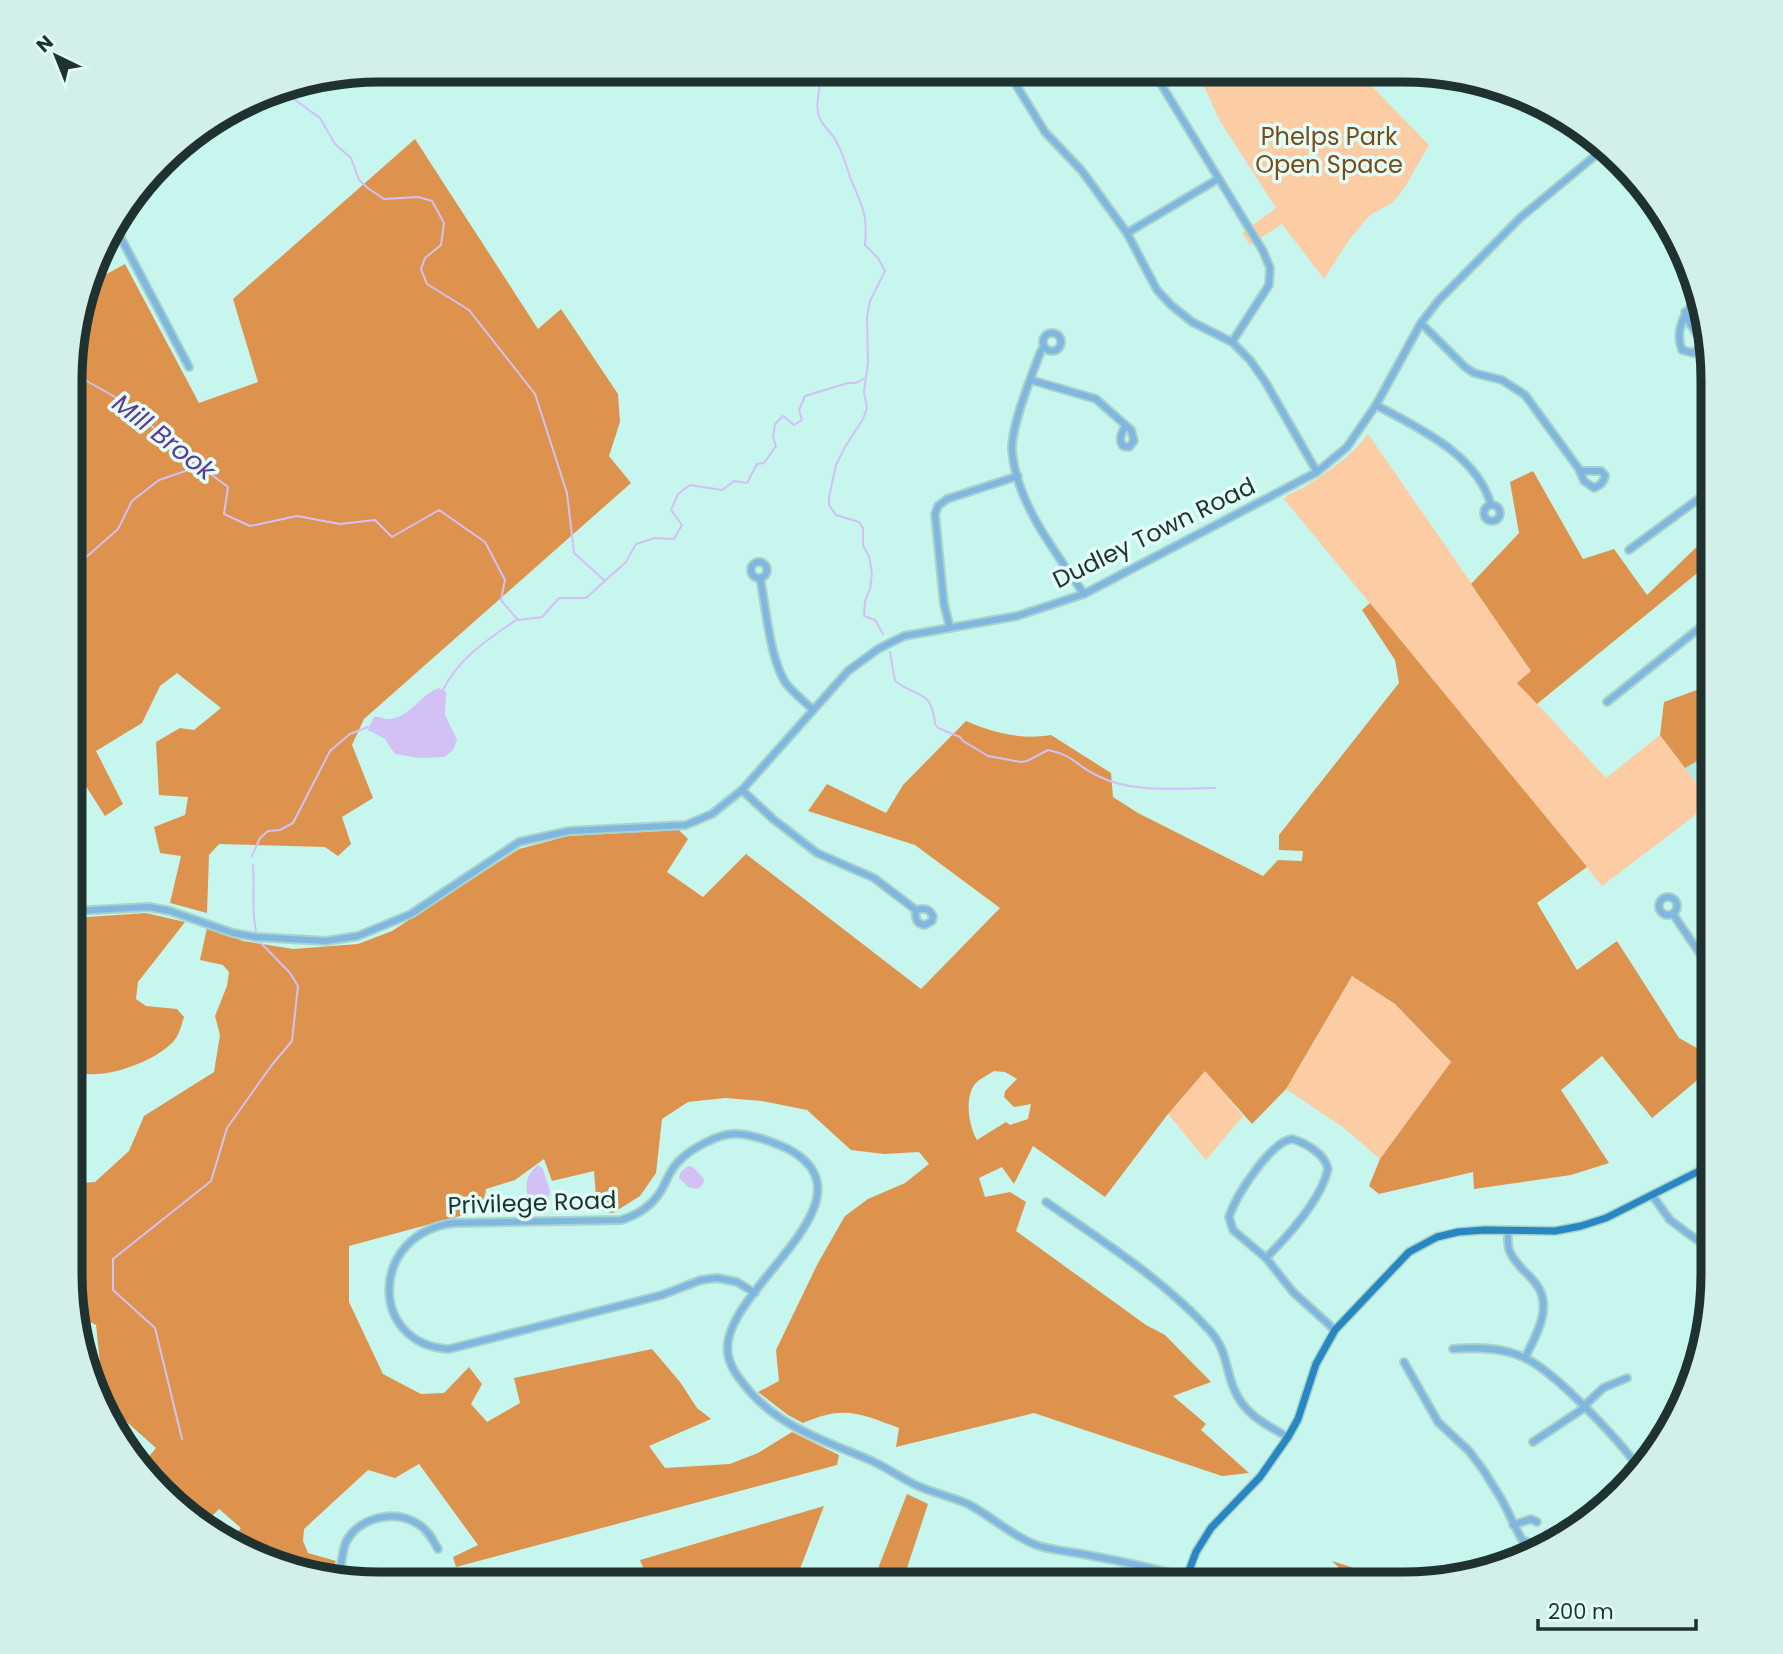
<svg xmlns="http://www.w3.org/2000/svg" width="1783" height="1654" font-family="Poppins,sans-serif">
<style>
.built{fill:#b2ebe0}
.green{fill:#fccda4}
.forest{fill:#dd934e;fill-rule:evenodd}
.water{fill:#d3c0f4}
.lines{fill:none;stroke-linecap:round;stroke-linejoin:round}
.stream{stroke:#d3c0f4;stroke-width:2}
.minor-casing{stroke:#a8d3cb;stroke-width:10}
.major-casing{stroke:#a8d3cb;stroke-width:10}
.minor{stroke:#80b7e0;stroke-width:6}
.major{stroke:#2886c2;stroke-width:7}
.labels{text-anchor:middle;stroke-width:7;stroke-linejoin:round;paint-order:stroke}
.park-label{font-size:24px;fill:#7b4a17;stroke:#e2fff9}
.street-label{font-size:24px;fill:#1f322f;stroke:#e2fff9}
.water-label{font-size:26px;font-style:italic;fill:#643798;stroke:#e2fff9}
.rim{fill:none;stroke:#1f322f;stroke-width:9}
</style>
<rect width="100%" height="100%" fill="#c6f6ed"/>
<!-- built -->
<polygon class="built" points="1713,752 1713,804 1685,768"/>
<!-- green -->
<g class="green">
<polygon points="1197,71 1357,71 1429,145 1405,187 1393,202 1369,216 1349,240 1324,279 1282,224 1250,245 1242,233 1276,208 1220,121"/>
<path d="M 1368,434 L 1532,671 L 1518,683 L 1606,778 L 1660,735 L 1706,796 L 1693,817 L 1602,886 L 1284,499 C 1289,492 1296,492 1303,488 C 1326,473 1351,457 1368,434 Z"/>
<polygon points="1352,976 1395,1004 1451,1063 1380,1159 1344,1128 1286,1089"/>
<polygon points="1205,1070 1243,1116 1206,1160 1168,1114"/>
</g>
<!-- forest -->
<g class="forest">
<polygon points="415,139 538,329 561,309 618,394 620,422 609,456 631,483 364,719 352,745 373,798 342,817 351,844 338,856 325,847 219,844 209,855 207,913 170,903 181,856 160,853 154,827 185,815 188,797 159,795 156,742 180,728 194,730 221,708 177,673 160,686 142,723 96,751 123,804 105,816 73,766 76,320 90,283 125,264 199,403 258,382 233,299"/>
<polygon points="1533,471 1583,559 1614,549 1647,595 1712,532 1712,561 1537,704 1517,683 1531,671 1471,584 1519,533 1510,482"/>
<path d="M 1370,603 L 1587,867 L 1537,903 L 1577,970 L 1617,941 L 1679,1038 L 1713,1057 L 1713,1067 L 1652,1118 L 1602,1056 L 1561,1090 L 1609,1163 L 1571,1175 L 1474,1189 L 1473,1172 L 1379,1194 L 1369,1186 L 1380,1159 L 1451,1062 L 1395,1004 L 1352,976 L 1286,1089 L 1252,1124 L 1205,1071 L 1168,1114 L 1105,1197 L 1033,1146 L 1014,1184 L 1002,1167 L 979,1178 L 985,1197 L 1010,1192 L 1026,1202 L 1016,1231 L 1146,1325 L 1165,1335 L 1211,1382 L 1173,1396 L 1206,1424 L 1201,1430 L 1249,1473 L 1222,1476 L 1034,1413 L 896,1447 L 899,1428 C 859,1413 844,1405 803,1423 L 788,1415 L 758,1392 L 779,1381 L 776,1350 L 818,1263 L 845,1216 L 868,1199 L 905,1183 L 929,1164 L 919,1152 L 884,1154 L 851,1150 L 807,1110 L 762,1101 L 725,1098 L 688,1102 L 662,1119 L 656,1173 L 640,1196 L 613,1213 L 597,1210 L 594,1171 L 552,1181 L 544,1159 L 515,1180 L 486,1189 L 482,1210 L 349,1246 L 349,1302 L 383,1374 L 421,1394 L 444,1393 L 469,1367 L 482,1384 L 471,1404 L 487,1422 L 520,1403 L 514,1378 L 652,1349 L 680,1382 L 697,1408 L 711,1419 L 649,1446 L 665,1468 L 730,1464 L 758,1453 L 792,1432 L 839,1455 L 837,1465 L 456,1567 L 453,1557 L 478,1545 L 419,1464 L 395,1478 L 368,1470 L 304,1529 L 303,1541 L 308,1553 L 336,1561 L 331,1573 L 243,1552 L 229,1541 L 241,1528 L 219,1509 L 205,1523 L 147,1478 L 140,1467 L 156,1448 L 93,1392 L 92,1384 L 100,1363 L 96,1325 L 84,1319 L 77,1322 L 71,1294 L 71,1184 L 95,1182 L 129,1151 L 144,1116 L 214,1072 L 220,1035 L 215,1016 L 227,986 L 229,972 L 223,965 L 200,960 L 207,928 L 243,941 L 293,949 L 358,944 L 392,931 L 519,849 L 568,836 L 679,830 L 688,839 L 667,872 L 703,897 L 746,854 L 921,989 L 1000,908 L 915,845 L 808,811 L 827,784 L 886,813 L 903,785 L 966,721 C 994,733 1021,740 1051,735 L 1111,773 L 1113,797 L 1138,813 L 1263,876 L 1278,860 L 1302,861 L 1303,851 L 1279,850 L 1279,835 L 1399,683 L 1395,660 L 1362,610 ZM 994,1071 L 1005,1072 L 1017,1079 L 1005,1091 L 1004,1097 L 1014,1107 L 1031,1104 L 1028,1119 L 1010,1125 L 1006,1122 L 977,1140 C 969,1127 964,1098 975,1084 C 979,1079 988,1075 994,1071 Z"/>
<polygon points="1713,684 1713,752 1685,768 1660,735 1664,702"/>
<path d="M 146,913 L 185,922 L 138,982 L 136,999 L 146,1006 L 177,1009 L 184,1017 C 182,1023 180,1032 176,1038 C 160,1061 97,1084 72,1070 L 73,918 Z"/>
<polygon points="907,1494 928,1504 907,1568 947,1584 872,1584"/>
<polygon points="824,1506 800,1569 834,1584 650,1584 640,1560"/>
<polygon points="1332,1561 1402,1583 1354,1583"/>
</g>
<!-- water -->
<g class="water">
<path d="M 439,688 L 446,692 L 445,715 L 457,740 L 453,750 L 445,757 L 419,758 L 395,754 L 385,739 L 368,730 L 374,717 C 380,716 384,720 390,719 C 410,717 421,694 439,688 Z"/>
<path d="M 538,1165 L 543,1169 L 550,1191 L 547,1202 L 538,1205 C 521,1196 524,1176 538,1165 Z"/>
<polygon points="688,1166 693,1167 704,1179 703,1184 698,1189 688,1187 679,1178 681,1172"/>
</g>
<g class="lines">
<!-- stream -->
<g class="stream">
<path d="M 819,70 C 823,86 813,104 820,119 C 824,127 832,133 836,141 C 843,153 846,165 850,177 C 862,207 868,212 865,245 L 878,258 L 885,271 L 870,301 L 867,317 L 868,363 L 864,392 L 867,408 L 863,419 L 845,447 L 836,465 L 829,497 L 829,505 L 836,515 L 859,522 L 863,528 L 863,546 L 869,556 L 872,573 L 870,589 L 865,601 L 864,616 L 875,620 L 883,634"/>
<polyline points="287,86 291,97 320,118 335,144 351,158 359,180 369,189 384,199 418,197 432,201 444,223 441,245 425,258 421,269 427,284 469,310 535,394 567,493 574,553 604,580"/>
<polyline points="76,375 124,402 181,452 228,487 224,514 250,526 297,516 340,524 375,520 392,537 439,510 485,542 505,580 501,600 518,620 542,617 559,598 586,598 626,562 636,544 655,538 674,539 682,525 671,510 678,494 690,485 722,490 734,481 747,483 757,464 764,463 776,446 773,437 775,424 783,416 794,425 802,420 799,410 805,396 848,383 856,383 865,378"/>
<polyline points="75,567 118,529 132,501 159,480 200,466"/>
<path d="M 890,652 L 895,681 C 917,698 932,689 935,724 L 938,728 L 960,737 L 963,741 L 988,756 L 1021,762 L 1027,761 L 1048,750 C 1073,755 1077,766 1096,775 C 1132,794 1176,788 1215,788"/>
<path d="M 443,690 C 459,658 487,640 516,620"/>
<polyline points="252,856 260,838 268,831 280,830 293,823 330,751 350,734 368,727"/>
<path d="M 253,865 C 255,888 251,908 256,931"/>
<polyline points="182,1439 155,1328 113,1290 113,1259 211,1181 227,1128 271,1066 292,1041 298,986 290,973 260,942"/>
</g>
<!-- minor casing -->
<g class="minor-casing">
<g id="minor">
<polyline points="1007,70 1045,132 1082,171 1127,233 1157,290 1171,305 1192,322 1232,342 1250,360 1266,383 1317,472"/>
<polyline points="1153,71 1263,251 1270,268 1269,285 1232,342"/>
<polyline points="113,223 189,367"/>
<polyline points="1127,233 1218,179"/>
<path d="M 1685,312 C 1688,326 1699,332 1702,346 L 1693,353 L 1682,350 C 1674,330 1685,312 1698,297"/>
<path d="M 1421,323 L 1465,367 L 1474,373 L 1502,380 L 1525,395 L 1579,469 L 1584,481 L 1594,488 C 1601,485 1604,482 1605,475 L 1601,471 L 1583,471 L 1579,469"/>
<circle cx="1052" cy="342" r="9"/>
<path d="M 1044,347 L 1041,351 C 1032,374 1011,426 1012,450 C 1016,503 1055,551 1084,594"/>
<path d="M 1031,380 L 1096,399 L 1131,430 L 1134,441 L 1129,447 L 1123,446 C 1118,439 1122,433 1125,426"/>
<path d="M 1376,405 C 1418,428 1477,454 1491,505"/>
<circle cx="1492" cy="513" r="8"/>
<polyline points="1629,550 1712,489"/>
<circle cx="759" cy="570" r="8"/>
<path d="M 760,578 C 766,606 770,664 788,686 C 795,694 804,701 812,709"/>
<polyline points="950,628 944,604 935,514 938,506 947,499 1018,476"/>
<polyline points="1607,702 1712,618"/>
<path d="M 742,790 L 773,819 L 817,853 L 874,878 L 916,910 C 924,908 929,908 933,916 L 932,921 L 925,925 C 916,924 915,918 916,910"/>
<circle cx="1668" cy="906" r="9"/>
<polyline points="73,911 149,907 170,911 233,933 256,937 326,941 358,936 411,914 519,842 569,831 686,825 712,814 742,790 848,671 878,649 904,636 1017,616 1084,594 1317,472 1347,447 1376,405 1421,323 1438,301 1521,217 1602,150"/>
<polyline points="1673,914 1713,973"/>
<path d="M 1292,1139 C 1306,1143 1325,1154 1328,1169 C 1321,1200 1288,1236 1266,1258 L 1233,1230 L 1229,1217 C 1236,1196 1270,1142 1292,1139 Z"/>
<polyline points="1652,1195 1670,1220 1705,1246 1713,1257"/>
<path d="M 1046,1202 C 1102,1241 1163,1279 1210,1331 C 1227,1350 1225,1367 1234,1389 C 1244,1414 1266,1425 1288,1437"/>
<path d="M 1508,1230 C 1508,1238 1507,1245 1510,1252 C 1520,1275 1547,1280 1543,1312 C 1541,1328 1532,1343 1525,1358"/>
<polyline points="1266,1258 1293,1292 1335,1330"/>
<path d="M 755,1293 L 737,1282 L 717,1278 L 701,1280 L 662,1295 L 449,1349 C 368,1345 369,1233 454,1223 L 621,1220 C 638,1215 653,1205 662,1189 C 667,1180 670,1170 678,1162 C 690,1149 720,1132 739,1134 C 755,1135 786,1146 798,1155 C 871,1208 717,1295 728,1354 C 730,1367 738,1377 746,1387 C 778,1427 826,1441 872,1461 C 888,1468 902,1479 918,1486 C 934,1493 952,1497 968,1504 C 991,1516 1012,1536 1036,1545 C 1054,1551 1075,1552 1093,1556 C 1125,1562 1156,1569 1186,1577"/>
<path d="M 1453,1349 C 1477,1347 1504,1347 1527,1359 C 1557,1374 1618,1439 1638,1467"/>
<polyline points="1404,1362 1438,1422 1469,1451 1484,1471 1502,1500 1522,1540 1543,1547"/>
<polyline points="1690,1373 1687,1365 1694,1358"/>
<polyline points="1583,1407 1603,1388 1627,1378"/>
<polyline points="1533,1442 1584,1408"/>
<polyline points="1513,1525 1531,1519 1537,1522"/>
<path d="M 339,1574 C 342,1565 342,1551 346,1542 C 359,1517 395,1509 418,1524 C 427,1529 433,1540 438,1549"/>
</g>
</g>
<!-- major casing -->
<g class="major-casing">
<polyline id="major" points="1184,1584 1196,1552 1211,1528 1260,1477 1288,1437 1298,1419 1316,1364 1335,1330 1409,1252 1437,1237 1458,1232 1484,1230 1555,1231 1581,1226 1606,1218 1713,1164"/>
</g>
<!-- minor -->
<use href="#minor" class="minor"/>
<!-- major -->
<use href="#major" class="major"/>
</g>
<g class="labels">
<!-- park labels -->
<g class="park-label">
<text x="1329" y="145">Phelps Park<tspan x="1329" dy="28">Open Space</tspan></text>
</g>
<!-- street labels -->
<g class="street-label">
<text transform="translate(1154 533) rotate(-26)" y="8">Dudley Town Road</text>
<text transform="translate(532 1203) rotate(-2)" y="8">Privilege Road</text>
</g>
<!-- water labels -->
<g class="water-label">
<text transform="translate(164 437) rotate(38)" y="9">Mill Brook</text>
</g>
</g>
<!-- crop -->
<path d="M0 0H1783V1654H0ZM380 82H1403A298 298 0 0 1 1701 380V1274A298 298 0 0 1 1403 1572H380A298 298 0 0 1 82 1274V380A298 298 0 0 1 380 82Z" fill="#d2efe9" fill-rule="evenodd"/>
<path class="rim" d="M380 82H1403A298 298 0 0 1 1701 380V1274A298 298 0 0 1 1403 1572H380A298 298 0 0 1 82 1274V380A298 298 0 0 1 380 82Z"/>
<!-- north arrow -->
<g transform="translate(56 56) rotate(317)" stroke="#e2fff9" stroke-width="5" paint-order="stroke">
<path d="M0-5L12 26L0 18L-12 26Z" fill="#1f322f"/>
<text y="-10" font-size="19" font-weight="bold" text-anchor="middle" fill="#1f322f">N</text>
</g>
<!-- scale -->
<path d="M1538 1619v10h158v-10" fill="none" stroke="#1f322f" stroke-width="3.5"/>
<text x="1548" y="1619" font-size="21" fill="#1f322f" stroke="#e2fff9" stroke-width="5" paint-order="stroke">200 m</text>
</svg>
